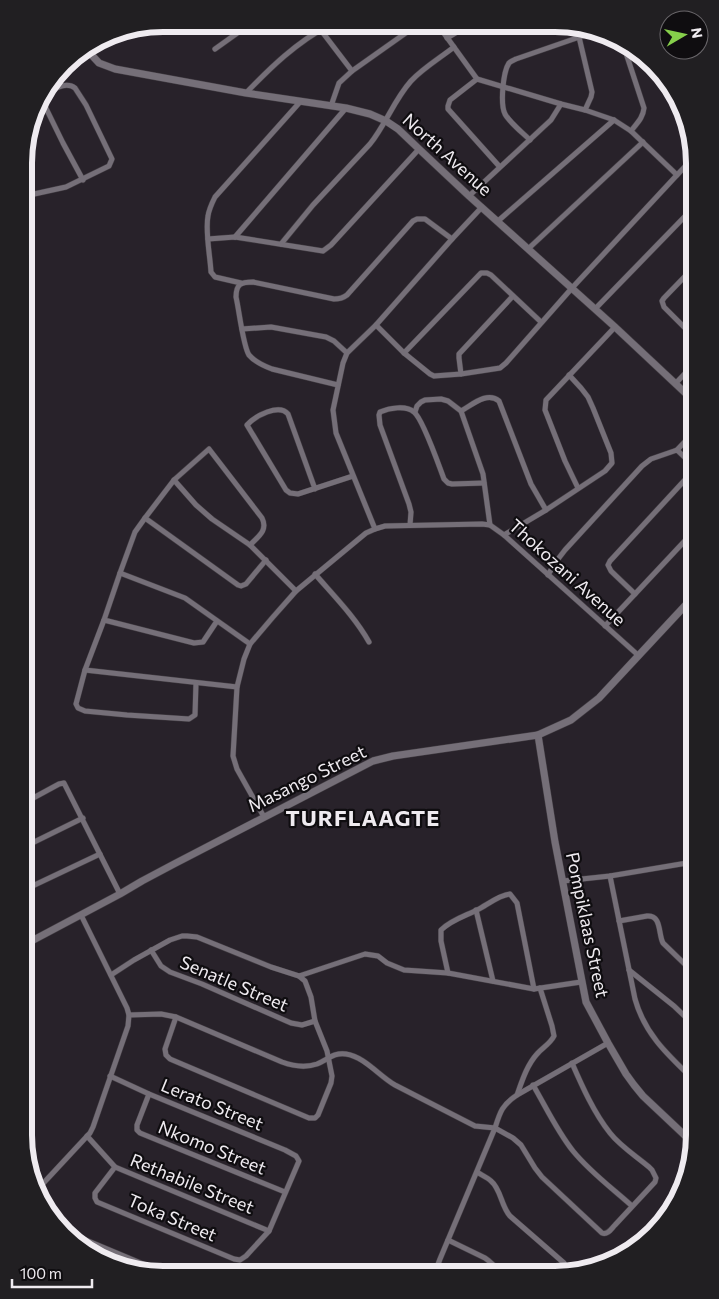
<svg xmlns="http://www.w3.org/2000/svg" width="719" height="1299" font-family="Commissioner,sans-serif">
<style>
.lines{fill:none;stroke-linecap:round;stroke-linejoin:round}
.street-casing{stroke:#423d43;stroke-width:6}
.secondary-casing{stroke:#423d43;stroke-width:8}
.street{stroke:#756f78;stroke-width:5}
.secondary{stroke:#756f78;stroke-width:7}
.labels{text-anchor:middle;stroke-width:4.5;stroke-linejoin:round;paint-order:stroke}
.street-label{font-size:18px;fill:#efebf0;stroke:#0f0d10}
.district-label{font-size:22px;font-weight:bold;letter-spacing:1px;fill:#efebf0;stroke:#0f0d10}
.rim{fill:none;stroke:#efebf0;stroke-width:6}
</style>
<rect width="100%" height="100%" fill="#28222a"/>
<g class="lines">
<!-- street casing -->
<g class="street-casing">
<g id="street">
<polyline points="438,25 477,79 561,104 585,110 614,120 631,131 677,175"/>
<polyline points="320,29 352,71 417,25"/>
<polyline points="579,37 592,92 591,97 585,110"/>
<polyline points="447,38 467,26"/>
<path d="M 624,47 L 644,108 C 643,118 637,123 631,131"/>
<polyline points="215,49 250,24"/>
<polyline points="477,79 450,100 448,106 448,109 499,166"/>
<path d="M 246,93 C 272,66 296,43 329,25"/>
<polyline points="41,98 63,143 83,180"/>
<polyline points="331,106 339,83 352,71"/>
<path d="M 530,140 C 523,133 510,123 505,114 C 500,104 503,72 509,63 C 511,61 514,60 516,59 L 594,32"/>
<polyline points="25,159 32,195"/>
<path d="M 25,196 L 66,187 L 109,166 L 112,159 L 86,105 L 75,88 C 66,81 54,89 45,93"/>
<polyline points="469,196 551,120 561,104"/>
<polyline points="498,221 614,120"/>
<polyline points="235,237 346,108"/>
<polyline points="208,239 235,237 323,251 331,245 419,149"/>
<path d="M 281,244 L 313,205 L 370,144 C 386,124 394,100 411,81 C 423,68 440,58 454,47"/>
<polyline points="528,249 643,142"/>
<path d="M 241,283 L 215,277 L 211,272 C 210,255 205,231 208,216 C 209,209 212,203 215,197 L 300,102"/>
<polyline points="595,309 695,206"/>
<polyline points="376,325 404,353 430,374 434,376 461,374 500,368 506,363 572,288 677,175 694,157"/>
<polyline points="242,329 271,327 326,337 334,341 347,353"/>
<polyline points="695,338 664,307 662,301 664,298 695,266"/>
<polyline points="404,353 481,273 487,273 491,275 541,322"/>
<polyline points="461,374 459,358 459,354 513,296"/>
<polyline points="675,384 695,363"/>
<path d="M 338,385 L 272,369 C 264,366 255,362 249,355 C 243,346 239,309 236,297 C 236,284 241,282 253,282 L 334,299 C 340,299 343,298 347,295 L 413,221 L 417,219 L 425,219 L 452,239"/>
<path d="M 461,411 C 472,405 487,391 499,401 L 531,484 L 546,510"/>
<polyline points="415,412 417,406 421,402 425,400 441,399 448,401 461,411 483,474 490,525"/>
<polyline points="677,450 695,431"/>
<polyline points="174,480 196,505 212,519 250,545 296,591"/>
<polyline points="578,488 565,461 547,415 545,410 546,400 615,327"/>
<path d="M 315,489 L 288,414 C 279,403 255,416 247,425 L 286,490 L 290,493 L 298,494 L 353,476"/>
<polyline points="145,518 238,585 241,586 246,584 266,560"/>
<path d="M 410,525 L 411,512 L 409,504 L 380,425 L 379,415 L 380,412 C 389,408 406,405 414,412 C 423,419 439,466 444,479 L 448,483 L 452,484 L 484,483"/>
<polyline points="375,529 336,433 333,410 343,363 347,353 376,325 452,239 482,207"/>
<polyline points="504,535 546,510 605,471 612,463 611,453 593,408 588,397 581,388 569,375"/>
<polyline points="120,573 185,598 250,644"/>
<path d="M 315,574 C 334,596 355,617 369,642"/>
<polyline points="548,575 555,563 565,550 642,466 651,459 677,450 695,467"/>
<polyline points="635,594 611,571 608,565 610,561 695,469"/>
<polyline points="104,620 194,643 203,642 217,621"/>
<polyline points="605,626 695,530"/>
<polyline points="85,670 237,687"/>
<path d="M 196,683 L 195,715 L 189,719 L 127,715 L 85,711 L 78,708 L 76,704 L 85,670 L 104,620 L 120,573 L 135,532 L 145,518 L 174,480 L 209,449 L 262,518 C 268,530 259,536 250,545"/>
<polyline points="24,803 59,784 64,783 65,785 120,894"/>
<polyline points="264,817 237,769 233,756 237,687 244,659 250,644 273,617 296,591 366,533 375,529 385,526 482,524 490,525 504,535 639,656"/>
<polyline points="24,847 83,818"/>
<polyline points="687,863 695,903"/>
<path d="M 610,876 L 635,999 C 645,1035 669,1056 695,1081"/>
<polyline points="563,881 610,876 687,863 695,860"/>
<polyline points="24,890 100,854"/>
<polyline points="476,910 493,981"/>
<path d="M 619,921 L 647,916 C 662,915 658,934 663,943 L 695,974"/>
<polyline points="151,950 161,966 170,972 202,984 291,1023 302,1025 315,1021"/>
<polyline points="629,970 674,1006 695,1026"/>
<path d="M 448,973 L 441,941 L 441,930 C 451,920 465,916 477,910 C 487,905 499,895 510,894 L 517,903 L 534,989"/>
<polyline points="111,975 134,960 170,940 182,936 187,936 197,937 271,967 299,976 305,981 311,997 315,1021 327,1051 332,1076 331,1083 318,1115 315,1118 309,1118 170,1059 166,1055 165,1049 176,1017"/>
<polyline points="299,976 365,954 378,956 387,963 404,970 448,973 534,989 581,982"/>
<path d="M 129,1015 L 161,1014 L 176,1017 L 282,1062 C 293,1066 305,1068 317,1064 C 327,1060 334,1052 346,1054 C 365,1057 379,1076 395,1085 L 475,1126 L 495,1128 L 513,1138 L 521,1145 L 535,1168 L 542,1177 L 602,1233 C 608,1235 611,1229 615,1225 L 655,1182 L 656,1178 L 652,1170 L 649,1167 C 636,1156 620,1146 610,1133 C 594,1113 582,1086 572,1063"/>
<polyline points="110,1076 149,1094 285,1150 296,1156 299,1161 269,1231 246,1256 240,1260 234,1259 97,1202 95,1198 95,1193 115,1167"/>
<path d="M 533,1085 C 546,1107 557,1131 573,1151 C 590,1172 612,1188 632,1206"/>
<polyline points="149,1094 137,1125 137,1130 140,1133 285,1192"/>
<path d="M 517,1095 C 522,1081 527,1065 537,1054 C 543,1047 550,1044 554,1036 L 552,1026 L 540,988"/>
<polyline points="87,1136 115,1167 269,1231"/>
<polyline points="688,1139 695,1133"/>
<path d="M 477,1172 C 481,1175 487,1177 491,1181 C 501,1189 501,1206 510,1216 L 564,1263 L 567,1269 L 566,1273"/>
<polyline points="37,1190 90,1133 93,1127 128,1026 129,1015 127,1008 81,915"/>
<polyline points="69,1233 167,1274"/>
<polyline points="448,1240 485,1258 489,1261 498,1269"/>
<path d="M 437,1275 L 437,1267 L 440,1259 L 495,1128 C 500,1112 502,1105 517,1095 L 608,1043"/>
</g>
</g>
<!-- secondary casing -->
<g class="secondary-casing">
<g id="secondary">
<polyline points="86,49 99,63 115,69 246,93 346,108 370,114 386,121 398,129 419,149 469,196 615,327 695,402"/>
<polyline points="538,735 555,842 586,1002 608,1043 626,1074 634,1085 643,1096 695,1145"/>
<polyline points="24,945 120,894 142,881 174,864 373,761 393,756 538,735 571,720 599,698 695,595"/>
</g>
</g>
<!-- street -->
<use href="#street" class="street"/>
<!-- secondary -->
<use href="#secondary" class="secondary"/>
</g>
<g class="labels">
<!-- street labels -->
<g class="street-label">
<text transform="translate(447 155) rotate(42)" y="6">North Avenue</text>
<text transform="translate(567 573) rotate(42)" y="6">Thokozani Avenue</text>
<text transform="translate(307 779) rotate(-26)" y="6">Masango Street</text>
<text transform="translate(587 925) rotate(78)" y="6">Pompiklaas Street</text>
<text transform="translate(234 984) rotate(23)" y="6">Senatle Street</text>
<text transform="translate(212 1105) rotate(22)" y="6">Lerato Street</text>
<text transform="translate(212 1148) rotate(22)" y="6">Nkomo Street</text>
<text transform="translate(192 1184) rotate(22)" y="6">Rethabile Street</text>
<text transform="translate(172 1218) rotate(23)" y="6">Toka Street</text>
</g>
<!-- district labels -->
<g class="district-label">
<text x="363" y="826">TURFLAAGTE</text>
</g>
</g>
<!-- crop -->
<path d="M0 0H719V1299H0ZM163 32H555A131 131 0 0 1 686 163V1135A131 131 0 0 1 555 1266H163A131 131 0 0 1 32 1135V163A131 131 0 0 1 163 32Z" fill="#211f22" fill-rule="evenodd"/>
<path class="rim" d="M163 32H555A131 131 0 0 1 686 163V1135A131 131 0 0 1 555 1266H163A131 131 0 0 1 32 1135V163A131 131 0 0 1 163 32Z"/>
<!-- north arrow -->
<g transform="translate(684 35) rotate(81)"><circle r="24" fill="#0f0d10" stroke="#69666a"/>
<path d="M0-4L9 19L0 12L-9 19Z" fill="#86cf4b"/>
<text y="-8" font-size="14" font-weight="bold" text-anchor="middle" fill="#efebf0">N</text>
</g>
<!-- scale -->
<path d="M12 1279v8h80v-8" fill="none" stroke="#efebf0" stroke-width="2.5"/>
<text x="20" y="1279" font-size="15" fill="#efebf0" stroke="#0f0d10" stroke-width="4" paint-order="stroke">100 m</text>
</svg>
